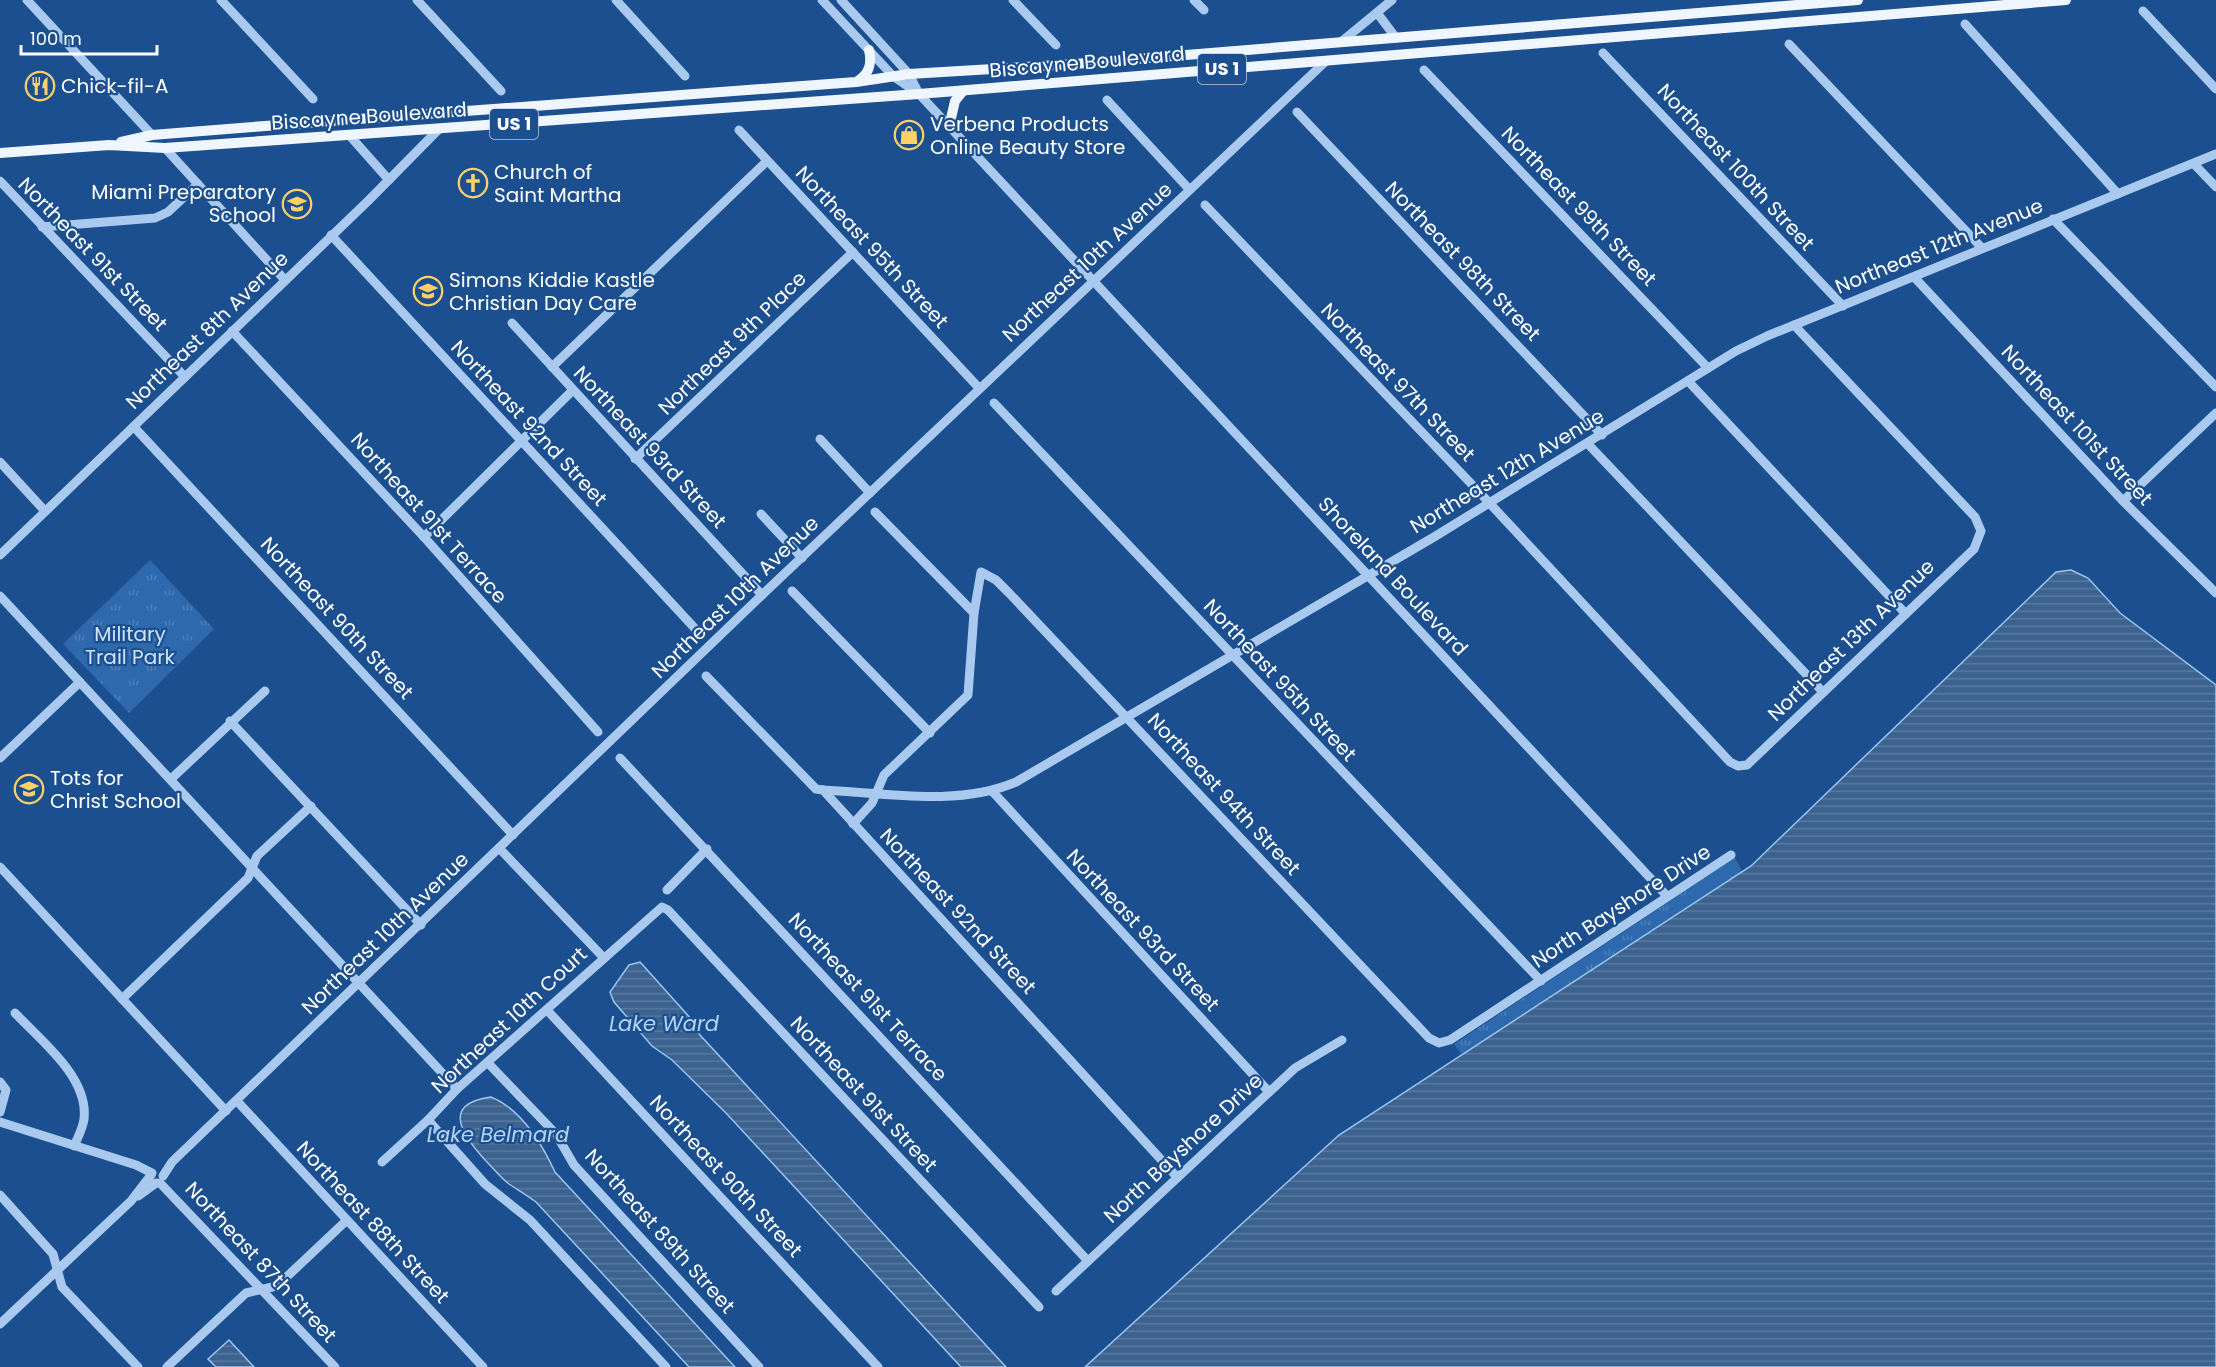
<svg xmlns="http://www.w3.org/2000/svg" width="2216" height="1367" font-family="Poppins,sans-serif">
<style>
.park{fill:url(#park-tufts)}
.water{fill:url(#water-rules);stroke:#9cc4f0;stroke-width:1.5}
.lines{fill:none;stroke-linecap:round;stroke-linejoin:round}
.minor{stroke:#a9c9ee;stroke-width:9}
.major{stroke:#f0f6ff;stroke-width:10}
.labels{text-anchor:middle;stroke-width:4.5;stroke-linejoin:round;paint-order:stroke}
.shield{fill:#1b4f8f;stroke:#bbcadd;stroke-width:1.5}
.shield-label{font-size:18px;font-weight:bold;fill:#fff}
.street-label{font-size:20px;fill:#fff;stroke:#1b4f8f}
.poi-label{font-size:20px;fill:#fff;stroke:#1b4f8f;text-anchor:start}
.park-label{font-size:20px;fill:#cfe3fa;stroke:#1b4f8f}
.water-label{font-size:21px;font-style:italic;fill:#b5d3f5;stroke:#1b4f8f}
</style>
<defs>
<pattern id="park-tufts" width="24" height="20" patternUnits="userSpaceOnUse" patternTransform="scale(1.5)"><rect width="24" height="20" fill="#2e69ad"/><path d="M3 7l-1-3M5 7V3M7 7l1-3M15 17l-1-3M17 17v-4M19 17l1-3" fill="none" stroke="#4d80b9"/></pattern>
<pattern id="water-rules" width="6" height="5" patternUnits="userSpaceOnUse" patternTransform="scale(1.5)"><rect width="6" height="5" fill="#3c6290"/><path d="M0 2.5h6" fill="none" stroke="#597aa1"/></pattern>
</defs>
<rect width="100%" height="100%" fill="#1b4f8f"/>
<!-- park -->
<g class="park">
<polygon points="150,560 214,629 129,713 63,644"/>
<polygon points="1735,858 1742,871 1462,1055 1454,1044"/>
</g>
<!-- water -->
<g class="water">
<polygon points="2071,570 2088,578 2120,613 2216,685 2216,1367 1085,1367 1339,1135 1751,866 2056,572"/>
<polygon points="640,962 693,1021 700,1035 1006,1367 961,1367 726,1113 672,1060 652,1046 614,1002 610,992 629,965"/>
<path d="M 491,1097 C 521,1109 542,1144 555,1172 L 735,1367 L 689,1367 L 536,1202 C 527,1195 518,1190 509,1184 C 501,1178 493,1168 486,1161 C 464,1137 439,1104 491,1097 Z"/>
<polygon points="229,1340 254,1367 216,1367 208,1359"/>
</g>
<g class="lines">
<!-- minor -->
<g class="minor">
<polyline points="27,0 152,135"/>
<polyline points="221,0 313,99"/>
<polyline points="417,0 501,91"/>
<polyline points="616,0 685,76"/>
<polyline points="822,0 893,76 919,94 1667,896"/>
<polyline points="841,0 909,74 918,92"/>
<polyline points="1013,0 1056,45"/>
<polyline points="1194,0 1204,10"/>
<polyline points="2143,11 2216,89"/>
<polyline points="1378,14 1396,38"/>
<polyline points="1965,24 2118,194"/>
<polyline points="1341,42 1392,0"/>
<polyline points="1789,44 1982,248"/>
<polyline points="1603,53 1843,306"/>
<polyline points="1424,70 1708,368"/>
<polyline points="1107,100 1189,189"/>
<polyline points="1297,112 1602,435"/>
<polyline points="739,130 979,388"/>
<polyline points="350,136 389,180"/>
<polyline points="165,148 285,280"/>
<polyline points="2194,164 2216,187"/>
<polyline points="0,181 185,377"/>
<polyline points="1205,205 1481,494 1730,762 1738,766 1747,765 1974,549 1981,531 1975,517 1794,325"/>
<polyline points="2053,219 2216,387"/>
<polyline points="42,227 155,218 168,212 198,184"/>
<polyline points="331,235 701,635"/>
<polyline points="1915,278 2123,501 2216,593"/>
<polyline points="512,323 762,595"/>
<polyline points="232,331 424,537 598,732"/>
<polyline points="552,367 767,161"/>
<polyline points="1688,381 1905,613"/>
<polyline points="994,403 1541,981"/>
<polyline points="134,427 513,835"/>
<polyline points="820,439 870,493"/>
<polyline points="1588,444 1823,692"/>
<polyline points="635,459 853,252"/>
<polyline points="0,462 44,510"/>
<polyline points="2123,501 2216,413"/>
<polyline points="875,512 974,613"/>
<polyline points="761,514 802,558"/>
<polyline points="424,537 573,390"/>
<polyline points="0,555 368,201 438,130"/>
<polyline points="792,591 930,733"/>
<polyline points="0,596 457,1089"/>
<polyline points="706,676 816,789 823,790 1177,1177"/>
<polyline points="230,721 421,925"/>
<polyline points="0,758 80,682"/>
<polyline points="620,758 1088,1261"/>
<polyline points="171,779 265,691"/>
<path d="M 823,790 C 884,793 958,807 1016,782 L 1434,537 L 1736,351 L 1767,336 L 2216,154"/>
<polyline points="992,791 1269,1092"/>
<polyline points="853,824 872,803 884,775 968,695 974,613 981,572 996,580 1009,593 1429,1038 1439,1043 1450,1040 1731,855"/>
<polyline points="499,848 604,958"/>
<polyline points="0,867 226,1111"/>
<polyline points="667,890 707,849"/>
<polyline points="122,999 248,878 257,856 311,806"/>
<polyline points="547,1010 878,1367"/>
<path d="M 15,1013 C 40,1040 89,1077 84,1119 C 83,1128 78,1137 74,1146"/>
<polyline points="488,1063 556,1134 574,1165 759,1367"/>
<polyline points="0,1082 6,1090 0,1112"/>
<polyline points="237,1101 483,1367"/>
<polyline points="428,1120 485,1184 530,1220 666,1367"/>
<polyline points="0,1122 136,1165 152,1173"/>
<polyline points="382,1162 428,1120 457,1089 662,907 668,910 1039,1307"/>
<polyline points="163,1176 172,1162 762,595 1326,61"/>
<polyline points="160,1183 335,1367"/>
<polyline points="0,1195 53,1254 62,1287 138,1367"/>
<polyline points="138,1196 156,1183"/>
<polyline points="1056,1291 1295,1068 1342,1040"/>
<polyline points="0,1324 131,1201 151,1175"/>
<polyline points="167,1367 246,1293 277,1286 347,1220"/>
</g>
<!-- major -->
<g class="major">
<path d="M 858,81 C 870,73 872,63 869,50"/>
<polyline points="949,127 955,101 963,91"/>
<polyline points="121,142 152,135 265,126 856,82 909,74 1075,64 1858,0"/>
<polyline points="0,153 109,145 165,148 919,94 2066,0"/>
</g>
</g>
<!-- icons -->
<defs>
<g id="restaurant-ring" transform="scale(1.5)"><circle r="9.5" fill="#1b4f8f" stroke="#ffd166" stroke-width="1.5"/><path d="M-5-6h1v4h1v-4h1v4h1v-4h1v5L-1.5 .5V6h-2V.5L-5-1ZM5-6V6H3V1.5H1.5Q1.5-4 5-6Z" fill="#ffd166"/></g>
<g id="shop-ring" transform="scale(1.5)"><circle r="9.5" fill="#1b4f8f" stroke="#ffd166" stroke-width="1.5"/><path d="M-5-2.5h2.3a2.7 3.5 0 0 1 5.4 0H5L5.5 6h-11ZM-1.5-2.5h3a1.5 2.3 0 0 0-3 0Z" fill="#ffd166"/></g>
<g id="church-ring" transform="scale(1.5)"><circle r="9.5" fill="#1b4f8f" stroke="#ffd166" stroke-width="1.5"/><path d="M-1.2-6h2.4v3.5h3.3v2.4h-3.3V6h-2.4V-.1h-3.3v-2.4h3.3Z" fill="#ffd166"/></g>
<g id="school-ring" transform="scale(1.5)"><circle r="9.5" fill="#1b4f8f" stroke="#ffd166" stroke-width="1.5"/><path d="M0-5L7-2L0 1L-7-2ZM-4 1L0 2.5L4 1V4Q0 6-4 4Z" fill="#ffd166"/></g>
</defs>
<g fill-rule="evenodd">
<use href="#restaurant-ring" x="40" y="86"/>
<use href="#shop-ring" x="909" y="135"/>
<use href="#church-ring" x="473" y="183"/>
<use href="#school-ring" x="297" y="204"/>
<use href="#school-ring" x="428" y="291"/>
<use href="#school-ring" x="29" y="789"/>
</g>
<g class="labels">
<!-- shield labels -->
<g class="shield">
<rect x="1198" y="54" width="48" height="30" rx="4.5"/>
<rect x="490" y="109" width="48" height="30" rx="4.5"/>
</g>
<g class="shield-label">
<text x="1222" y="75">US 1</text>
<text x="514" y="130">US 1</text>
</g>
<!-- street labels -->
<g class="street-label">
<text transform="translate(1087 62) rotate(-5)" y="7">Biscayne Boulevard</text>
<text transform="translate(369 116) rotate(-4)" y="7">Biscayne Boulevard</text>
<text transform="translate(1736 167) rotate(47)" y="7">Northeast 100th Street</text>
<text transform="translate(1579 206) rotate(46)" y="7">Northeast 99th Street</text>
<text transform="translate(1939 246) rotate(-22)" y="7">Northeast 12th Avenue</text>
<text transform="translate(872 247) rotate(47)" y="7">Northeast 95th Street</text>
<text transform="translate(93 254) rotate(46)" y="7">Northeast 91st Street</text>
<text transform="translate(1463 261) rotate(46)" y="7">Northeast 98th Street</text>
<text transform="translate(1087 262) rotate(-43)" y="7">Northeast 10th Avenue</text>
<text transform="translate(207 330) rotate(-44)" y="7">Northeast 8th Avenue</text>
<text transform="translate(732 343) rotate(-44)" y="7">Northeast 9th Place</text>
<text transform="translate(1398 382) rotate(46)" y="7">Northeast 97th Street</text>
<text transform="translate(529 423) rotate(47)" y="7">Northeast 92nd Street</text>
<text transform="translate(2077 425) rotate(47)" y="7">Northeast 101st Street</text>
<text transform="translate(650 447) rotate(47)" y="7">Northeast 93rd Street</text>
<text transform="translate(1507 471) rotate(-31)" y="7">Northeast 12th Avenue</text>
<text transform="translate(429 518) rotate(48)" y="7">Northeast 91st Terrace</text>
<text transform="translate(1393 576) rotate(47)" y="7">Shoreland Boulevard</text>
<text transform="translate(735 597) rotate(-44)" y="7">Northeast 10th Avenue</text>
<text transform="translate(337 618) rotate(47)" y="7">Northeast 90th Street</text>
<text transform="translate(1851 640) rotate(-44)" y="7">Northeast 13th Avenue</text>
<text transform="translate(1280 680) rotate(47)" y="7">Northeast 95th Street</text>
<text transform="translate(1224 794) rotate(47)" y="7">Northeast 94th Street</text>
<text transform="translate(1621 906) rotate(-33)" y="7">North Bayshore Drive</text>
<text transform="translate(958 911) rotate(47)" y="7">Northeast 92nd Street</text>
<text transform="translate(1143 930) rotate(47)" y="7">Northeast 93rd Street</text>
<text transform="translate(385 933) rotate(-44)" y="7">Northeast 10th Avenue</text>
<text transform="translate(868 997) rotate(47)" y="7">Northeast 91st Terrace</text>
<text transform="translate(509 1020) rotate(-43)" y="7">Northeast 10th Court</text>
<text transform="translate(864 1094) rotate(47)" y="7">Northeast 91st Street</text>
<text transform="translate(1183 1148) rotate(-43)" y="7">North Bayshore Drive</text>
<text transform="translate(726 1176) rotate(47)" y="7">Northeast 90th Street</text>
<text transform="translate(373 1222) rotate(47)" y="7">Northeast 88th Street</text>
<text transform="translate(660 1231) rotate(48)" y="7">Northeast 89th Street</text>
<text transform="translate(261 1262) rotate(47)" y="7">Northeast 87th Street</text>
</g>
<!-- poi labels -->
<g class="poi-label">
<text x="61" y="93">Chick-fil-A</text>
<text x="930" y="131">Verbena Products<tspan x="930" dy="23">Online Beauty Store</tspan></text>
<text x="494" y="179">Church of<tspan x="494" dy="23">Saint Martha</tspan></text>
<text x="276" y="199" text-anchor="end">Miami Preparatory<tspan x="276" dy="23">School</tspan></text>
<text x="449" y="287">Simons Kiddie Kastle<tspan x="449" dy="23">Christian Day Care</tspan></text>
<text x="50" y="785">Tots for<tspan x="50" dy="23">Christ School</tspan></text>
</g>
<!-- park labels -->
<g class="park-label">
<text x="130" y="641">Military<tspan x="130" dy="23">Trail Park</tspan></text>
</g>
<!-- water labels -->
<g class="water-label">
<text x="664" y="1031">Lake Ward</text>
<text x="498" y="1142">Lake Belmard</text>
</g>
</g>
<!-- scale -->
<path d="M21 45v9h136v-9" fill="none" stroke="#ffffff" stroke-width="3"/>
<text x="30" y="45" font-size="18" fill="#ffffff" stroke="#1b4f8f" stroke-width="4.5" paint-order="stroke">100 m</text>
</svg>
